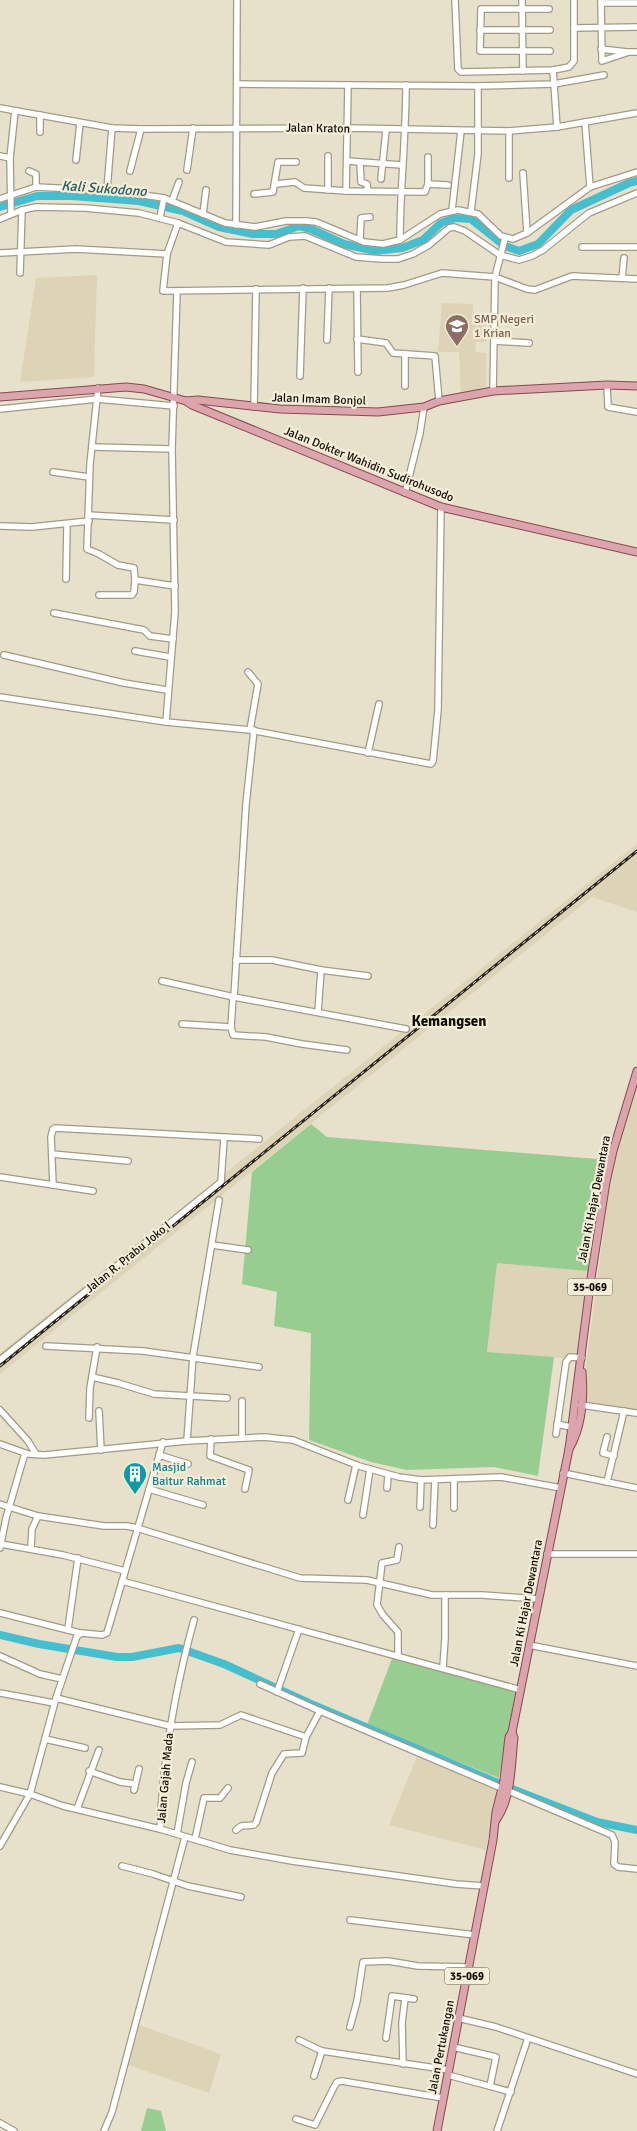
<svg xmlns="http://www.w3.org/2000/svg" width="637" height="2131" font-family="Signika,sans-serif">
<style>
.built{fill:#ddd4b7}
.green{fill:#98cd91}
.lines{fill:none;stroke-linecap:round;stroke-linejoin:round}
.river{stroke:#46bece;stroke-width:8}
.minor-casing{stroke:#a19a86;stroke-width:8}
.major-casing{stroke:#85494f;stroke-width:9}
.minor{stroke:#fff;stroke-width:5.5}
.major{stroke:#dca5ad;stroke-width:7}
.rail-casing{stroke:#28251d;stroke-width:3}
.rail{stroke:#f4edd7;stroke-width:1;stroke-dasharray:4;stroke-linecap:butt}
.labels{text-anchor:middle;stroke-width:4.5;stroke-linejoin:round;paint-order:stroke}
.shield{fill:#f4edd7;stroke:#545045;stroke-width:1}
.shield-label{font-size:11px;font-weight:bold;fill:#0f0d06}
.street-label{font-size:12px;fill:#0f0d06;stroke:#f4edd7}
.education-label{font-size:12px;fill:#785e54;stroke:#f4edd7;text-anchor:start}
.culture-label{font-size:12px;fill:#0d838f;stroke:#f4edd7;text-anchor:start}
.water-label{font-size:14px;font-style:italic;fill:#295b62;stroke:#f4edd7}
.quarter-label{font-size:15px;font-weight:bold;fill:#0f0d06;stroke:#f4edd7}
</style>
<rect width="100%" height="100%" fill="#e7e0ca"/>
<!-- built -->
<g class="built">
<polygon points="97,275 94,377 20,382 36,278"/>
<polygon points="442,303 473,304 472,324 486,325 486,342 475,342 476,352 486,353 486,390 461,393 459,352 438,352"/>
<polygon points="637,844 637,912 592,897 0,1374 0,1353"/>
<polygon points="637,1081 637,1411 586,1405 585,1372 610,1182 622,1128"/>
<polygon points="497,1262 588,1271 577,1359 487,1352"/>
<polygon points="421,1747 499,1778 486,1850 389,1825"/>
<polygon points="139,2025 221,2054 209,2093 128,2065"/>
</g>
<!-- green -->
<g class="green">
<polygon points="311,1124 327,1137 597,1159 588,1271 497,1263 487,1352 554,1357 538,1476 494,1467 407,1470 371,1462 309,1440 311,1333 274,1326 277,1292 242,1284 252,1172"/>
<polygon points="393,1656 516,1690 499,1778 367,1725"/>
<polygon points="147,2108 161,2111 166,2131 141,2131"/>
</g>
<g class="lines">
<!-- river -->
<g class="river">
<polyline points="0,207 37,196 71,196 139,201 183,211 219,227 253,234 276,234 299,226 311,229 344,244 375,251 402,248 423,240 441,223 455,218 471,219 505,246 519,251 538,244 571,210 629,183 637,181"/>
<polyline points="0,1635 39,1644 117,1657 132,1657 179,1648 224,1664 311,1704 512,1789 597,1822 637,1830"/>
</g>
<!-- minor casing -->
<g class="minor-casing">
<g id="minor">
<polyline points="455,0 458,69 461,72 553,70 569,67 574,61 574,0"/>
<polyline points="522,0 523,71"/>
<polyline points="601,0 602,61 629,52 637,52"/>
<polyline points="601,3 637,3"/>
<polyline points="549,9 481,9 480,51 550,51"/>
<polyline points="574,28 637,27"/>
<polyline points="480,30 550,30"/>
<polyline points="601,49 627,52"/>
<polyline points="553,70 557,127"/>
<polyline points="237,84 478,86 554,84 604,75"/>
<polyline points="0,108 112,128 141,129 348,128 509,131 557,127 637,113"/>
<polyline points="40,115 40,132"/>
<polyline points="585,122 590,187"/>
<polyline points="509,131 509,178"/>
<polyline points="0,156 10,158"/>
<polyline points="76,160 80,123"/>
<polyline points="347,161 402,165"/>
<polyline points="360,162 361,182 367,184 368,191"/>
<polyline points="187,170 193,128"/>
<polyline points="29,171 36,174 36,187"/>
<polyline points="130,171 141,129"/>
<polyline points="523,173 527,233"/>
<polyline points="381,179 386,130"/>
<polyline points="276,184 295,182 304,188 346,191 425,192 428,184 428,157"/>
<polyline points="428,184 448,185"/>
<polyline points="107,190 112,128"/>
<polyline points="328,190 328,156"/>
<polyline points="346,191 348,85"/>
<polyline points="254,194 273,192 278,162 296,162"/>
<polyline points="0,199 36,187 116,191 164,198 225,223 255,227 286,221 306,221 316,222 364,242 383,244 400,240 440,214 458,210 478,214 501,236 513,239 527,233 590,187 637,172"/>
<polyline points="172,201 179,182"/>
<polyline points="452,210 461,131"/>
<polyline points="471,211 478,154 478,86"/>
<polyline points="11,214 10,158 15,111"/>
<polyline points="203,214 206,190"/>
<polyline points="160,217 164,198"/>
<polyline points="0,219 22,210 36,207 85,208 139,213 178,223 226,242 269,245 289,237 305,236 356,257 382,259 398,259 413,254 429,245 449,228 454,227 465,231 500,255 519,260 532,256 543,250 589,213 637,193"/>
<polyline points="178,223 167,254 163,291 388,288 404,285 442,273 495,277 527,289 535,290 572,276 637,279"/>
<polyline points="236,225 237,0"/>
<polyline points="360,240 361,218 370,217"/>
<path d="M 400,240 C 400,189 406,137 406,85"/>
<polyline points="582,247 637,247"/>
<polyline points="0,253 76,249 167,254"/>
<polyline points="20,273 22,210"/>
<polyline points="622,278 624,258"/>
<polyline points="357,289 358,372"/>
<polyline points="357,339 386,343 393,353 435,356 439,401"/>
<polyline points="327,340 329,288"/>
<polyline points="494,341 529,343"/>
<polyline points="405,354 405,386"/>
<polyline points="300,376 303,288"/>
<polyline points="607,385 608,407 637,412"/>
<polyline points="98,388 90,464 87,549 99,554 118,565 134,568 135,580 175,586"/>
<polyline points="493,391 495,277 505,238"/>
<polyline points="254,407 256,289"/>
<polyline points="0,409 97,399 174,406"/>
<polyline points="93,447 172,449"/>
<polyline points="53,472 89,477"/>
<polyline points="405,493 420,433 424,407"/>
<polyline points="88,515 174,520"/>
<polyline points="0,526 32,527 89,521"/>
<polyline points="66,579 67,524"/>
<polyline points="99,595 132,595 134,592 135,580"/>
<polyline points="54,613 144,630 150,636 173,639"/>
<polyline points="135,651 170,657"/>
<polyline points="4,655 124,683 167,690"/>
<polyline points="248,672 258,684 250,730"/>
<polyline points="0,697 166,722 250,730 431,764 433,761 438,710 441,507"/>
<polyline points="166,722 175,612 172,449 177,292"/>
<polyline points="368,753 379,704"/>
<polyline points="236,960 272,960 321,970 368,976"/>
<polyline points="162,981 234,997 406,1029"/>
<polyline points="233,997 231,1027 233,1035 266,1037 302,1044 347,1050"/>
<polyline points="234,997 246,804 254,730"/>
<polyline points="318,1012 321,970"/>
<polyline points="182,1024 231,1027"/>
<polyline points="52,1154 128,1161"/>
<polyline points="0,1177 93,1191"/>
<polyline points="53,1185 51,1137 53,1129 55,1128 259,1139"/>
<polyline points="212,1245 248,1250"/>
<polyline points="46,1346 143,1351 259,1367"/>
<polyline points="0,1360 221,1182 224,1138"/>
<polyline points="92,1377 118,1383 154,1394 227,1398"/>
<polyline points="581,1405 636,1413"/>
<polyline points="0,1410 28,1441 36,1454"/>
<polyline points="99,1411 101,1450"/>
<polyline points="89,1418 90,1388 97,1347"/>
<polyline points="557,1424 571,1427"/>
<polyline points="556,1434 566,1362 570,1357 582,1358"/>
<polyline points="607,1437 603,1453 614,1456"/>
<polyline points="242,1438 242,1401"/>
<polyline points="211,1439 210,1456 249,1470 245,1489"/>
<polyline points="187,1441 193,1356 219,1200"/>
<polyline points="0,1444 28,1454 44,1455 187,1441 264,1437 293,1440 359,1466 399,1477 421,1480 501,1477 561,1488"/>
<polyline points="159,1455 188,1464"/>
<polyline points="563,1473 637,1488"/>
<polyline points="607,1482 624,1411"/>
<polyline points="387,1488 388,1475"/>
<polyline points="149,1489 203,1505"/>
<polyline points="348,1500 356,1465"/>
<polyline points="0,1504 38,1516 104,1526 127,1526 137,1528 300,1578 367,1580 432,1595 482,1595 538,1599"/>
<polyline points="420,1507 421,1480"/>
<polyline points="454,1508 454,1479"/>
<polyline points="363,1515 370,1469"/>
<polyline points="433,1525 435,1480"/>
<polyline points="1,1544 63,1555 125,1571"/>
<polyline points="0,1548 6,1518 25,1453"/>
<polyline points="31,1548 32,1529 38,1516"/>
<polyline points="547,1554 637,1554"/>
<polyline points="122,1581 521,1690"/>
<polyline points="0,1613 80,1633"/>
<polyline points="68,1629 78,1558"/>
<polyline points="529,1645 637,1666"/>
<polyline points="0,1656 40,1674 62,1679"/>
<polyline points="398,1656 398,1632 383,1615 377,1605 382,1563 397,1560 399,1547"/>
<polyline points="443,1667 445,1639 445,1595"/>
<polyline points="260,1684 320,1711"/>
<polyline points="277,1692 299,1629"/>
<polyline points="0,1693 54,1703"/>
<polyline points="56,1698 170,1726 220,1725 241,1715 306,1737 320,1711 612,1835 615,1842 614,1864 618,1867 637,1869"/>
<polyline points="45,1739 85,1748"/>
<polyline points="89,1771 120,1782 135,1784"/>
<polyline points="0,1787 30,1794 63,1806 160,1829 230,1850 292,1861 456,1884 484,1886"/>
<polyline points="134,1790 139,1769"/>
<polyline points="77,1809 99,1750"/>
<path d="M 160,1829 C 163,1758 175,1689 194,1620"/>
<polyline points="236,1830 241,1826 254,1825 256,1823 272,1773 284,1754 302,1753 306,1737"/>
<polyline points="177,1834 186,1783 192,1762"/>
<polyline points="195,1839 204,1798 220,1798 228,1788"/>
<polyline points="0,1846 30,1794 56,1698 77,1636 82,1633 102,1635 107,1633 163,1442"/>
<polyline points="122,1866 153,1874 188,1886 241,1897"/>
<polyline points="350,1920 475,1935"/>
<polyline points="458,2018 496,2027 637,2074"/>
<polyline points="350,2027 357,2001 363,1962 388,1961 418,1966 468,1967"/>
<polyline points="386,2038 392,1996 414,1999"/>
<polyline points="299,2040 322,2051 449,2070"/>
<polyline points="453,2047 496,2057 490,2086"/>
<polyline points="403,2064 402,2023 405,1998"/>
<polyline points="448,2075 511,2092"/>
<polyline points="314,2076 322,2051"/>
<polyline points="296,2119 315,2125 334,2087 337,2082 342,2081 443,2098"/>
<polyline points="0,2123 14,2131"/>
<polyline points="104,2131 112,2112 185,1837"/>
<polyline points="497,2131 528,2038"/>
</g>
</g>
<!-- major casing -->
<g class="major-casing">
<g id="major">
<polyline points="0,397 126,387 144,389 186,401 198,400 280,409 378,412 424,407 439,401 493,391 607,385 637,386"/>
<polyline points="186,401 192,405 441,507 637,552"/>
<path d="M 569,1449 C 582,1427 584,1397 582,1372"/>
<path d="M 496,1820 C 512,1798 511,1764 514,1738 L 512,1732"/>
<polyline points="437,2131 493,1840 496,1812 504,1780 509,1737 512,1732 569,1449 591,1278 606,1182 613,1151 637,1071"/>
</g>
</g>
<!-- minor -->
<use href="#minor" class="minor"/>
<!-- major -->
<use href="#major" class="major"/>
<!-- rail casing -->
<g class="rail-casing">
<polyline id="rail" points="0,1366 637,851"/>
</g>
<!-- rail -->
<use href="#rail" class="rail"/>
</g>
<!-- icons -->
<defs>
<g id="school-pin" transform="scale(1.25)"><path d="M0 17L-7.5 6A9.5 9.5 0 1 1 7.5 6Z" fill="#8d6e63" stroke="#f4edd7"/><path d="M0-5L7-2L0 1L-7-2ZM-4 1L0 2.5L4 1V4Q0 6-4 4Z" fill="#fff"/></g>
<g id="building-pin" transform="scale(1.25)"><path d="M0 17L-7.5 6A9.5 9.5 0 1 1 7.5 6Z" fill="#0f9aa8" stroke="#f4edd7"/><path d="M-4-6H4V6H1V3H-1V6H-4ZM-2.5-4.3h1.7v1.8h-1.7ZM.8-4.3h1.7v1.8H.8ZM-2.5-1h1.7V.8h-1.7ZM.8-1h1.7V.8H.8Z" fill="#fff"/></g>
</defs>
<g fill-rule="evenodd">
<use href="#school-pin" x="457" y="326"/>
<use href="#building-pin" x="135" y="1474"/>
</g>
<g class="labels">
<!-- shield labels -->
<g class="shield">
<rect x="567.5" y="1278.5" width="45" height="17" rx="4"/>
<rect x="444.5" y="1967.5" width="45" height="17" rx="4"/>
</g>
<g class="shield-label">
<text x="590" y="1291">35-069</text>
<text x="467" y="1980">35-069</text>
</g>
<!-- street labels -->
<g class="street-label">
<text transform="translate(318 128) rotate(1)" y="4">Jalan Kraton</text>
<text transform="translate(319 399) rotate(2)" y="4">Jalan Imam Bonjol</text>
<text transform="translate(369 464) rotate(22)" y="4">Jalan Dokter Wahidin Sudirohusodo</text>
<text transform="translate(594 1199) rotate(-79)" y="4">Jalan Ki Hajar Dewantara</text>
<text transform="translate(128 1257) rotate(-39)" y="4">Jalan R. Prabu Joko I</text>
<text transform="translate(526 1603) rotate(-79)" y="4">Jalan Ki Hajar Dewantara</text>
<text transform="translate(165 1778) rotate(-85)" y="4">Jalan Gajah Mada</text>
<text transform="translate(441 2047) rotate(-79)" y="4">Jalan Pertukangan</text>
</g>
<!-- education labels -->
<g class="education-label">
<text x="474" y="323">SMP Negeri<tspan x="474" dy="14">1 Krian</tspan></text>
</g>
<!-- culture labels -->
<g class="culture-label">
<text x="152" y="1471">Masjid<tspan x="152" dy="14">Baitur Rahmat</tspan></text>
</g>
<!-- water labels -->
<g class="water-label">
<text transform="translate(104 188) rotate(4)" y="5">Kali Sukodono</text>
</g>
<!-- quarter labels -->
<g class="quarter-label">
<text x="449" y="1026">Kemangsen</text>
</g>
</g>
</svg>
